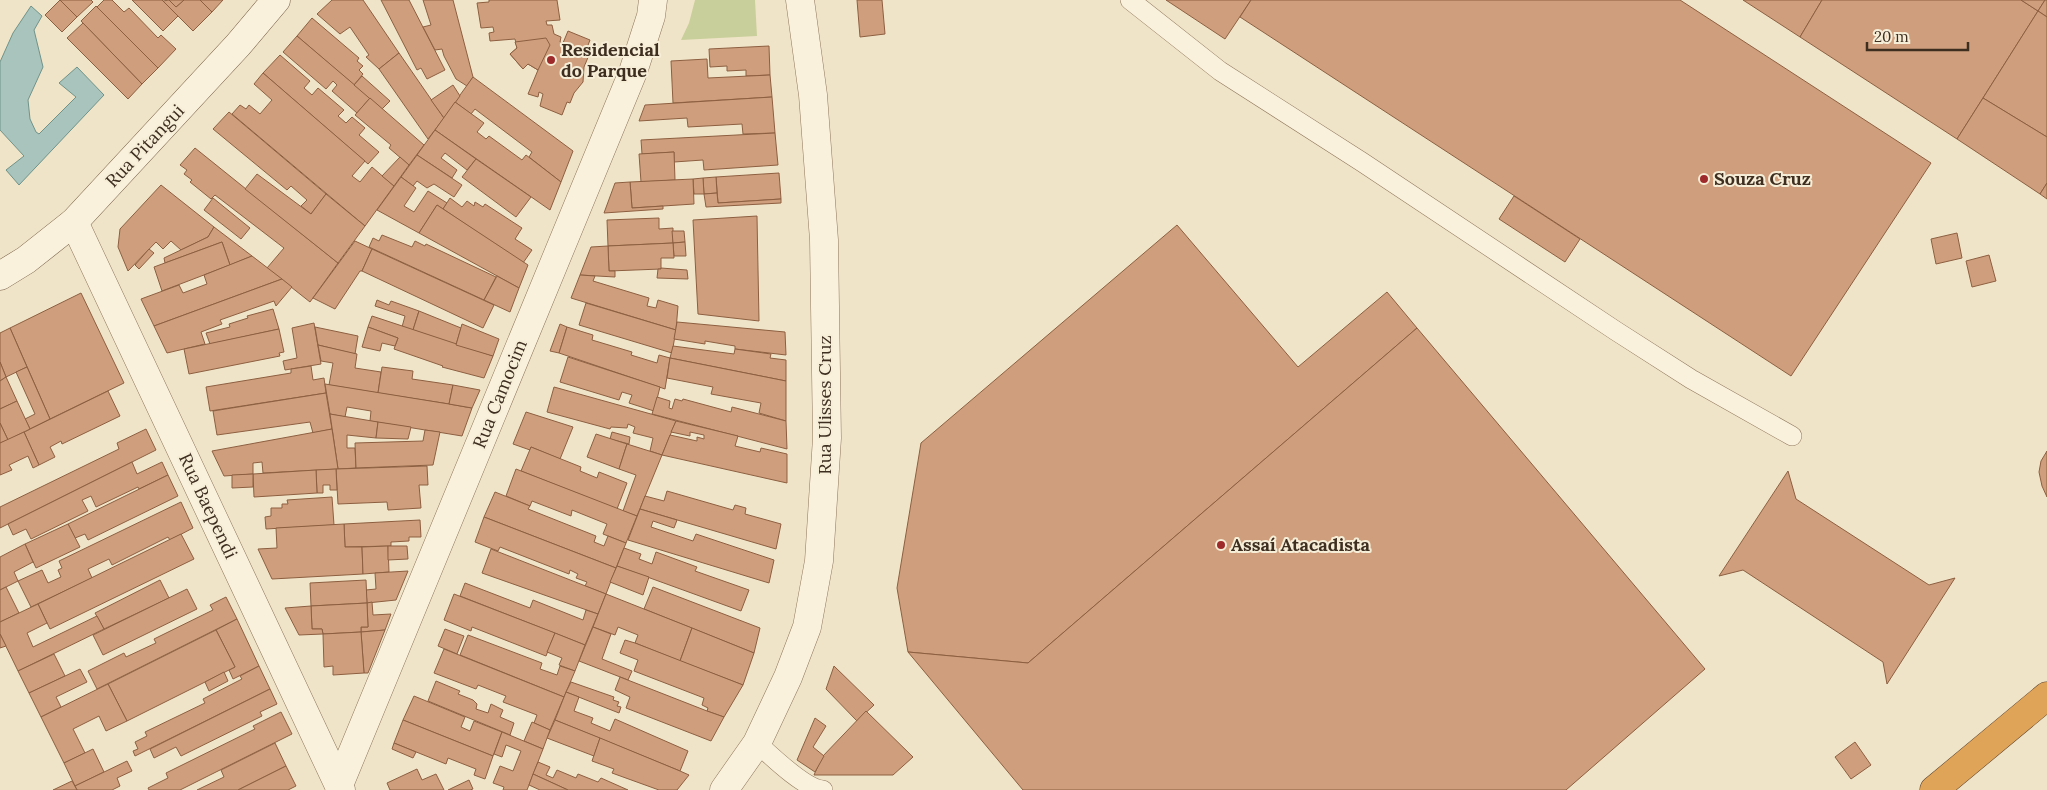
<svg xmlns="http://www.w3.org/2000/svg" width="2047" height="790" font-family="Lora,serif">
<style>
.green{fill:#c9cf9b}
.water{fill:#a9c4bc;stroke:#6f938a}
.building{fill:#cf9f7d;stroke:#8d5f41}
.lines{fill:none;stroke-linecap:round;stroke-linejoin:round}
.lane-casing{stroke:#8d765c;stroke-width:20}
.street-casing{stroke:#8d765c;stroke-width:29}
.secondary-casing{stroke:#6f573f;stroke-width:29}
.highway-casing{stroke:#5b4430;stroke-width:29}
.lane{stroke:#faf1dc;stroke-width:19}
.street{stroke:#faf1dc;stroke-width:28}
.secondary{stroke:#faf1dc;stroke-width:28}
.highway{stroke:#e0a458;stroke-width:28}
.poi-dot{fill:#9e2a2b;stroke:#f7eed8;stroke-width:2}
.labels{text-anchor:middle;stroke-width:4;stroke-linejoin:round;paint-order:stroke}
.poi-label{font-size:18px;font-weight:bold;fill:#3d2e20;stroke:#f7eed8;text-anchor:start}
.street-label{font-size:18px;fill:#3d2e20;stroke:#f7eed8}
</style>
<rect width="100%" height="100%" fill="#f0e4c8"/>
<!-- green -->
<polygon class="green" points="695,0 755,0 757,36 681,40 689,23"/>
<!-- water -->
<polygon class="water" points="31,6 42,16 34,30 43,67 28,100 30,119 36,132 39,134 76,97 59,83 77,67 104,95 19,185 6,170 24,156 0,130 0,62 13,33"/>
<!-- building -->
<g class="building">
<polygon points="60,0 91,0 93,2 77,17"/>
<polygon points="60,0 77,17 62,32 45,15"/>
<polygon points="104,0 112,0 124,12 129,8 158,38 161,35 176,49 158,68 97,7"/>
<polygon points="132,0 162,0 178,16 163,31"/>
<polygon points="169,0 176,7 184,0 200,0 212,12 193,31 163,1"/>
<polygon points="169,0 184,0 176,7"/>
<polygon points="200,0 223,0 212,12"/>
<polygon points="332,0 363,0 399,53 379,69 366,57 369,55 350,27 340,34 317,14"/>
<polygon points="381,0 409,0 445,70 427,79 421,68 417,70"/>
<polygon points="423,0 453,0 473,77 467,86 456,79 444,56 442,49 435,50 423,27 431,25"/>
<polygon points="489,0 557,0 560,20 546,21 547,25 552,25 554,34 561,37 560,42 563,43 568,31 590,40 585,53 589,55 584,67 583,82 574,93 570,103 567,102 562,115 540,106 543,94 539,92 538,97 528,94 538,70 528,64 523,69 510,54 517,48 515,39 490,41 489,33 494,32 493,27 481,28 477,3 489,2"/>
<polygon points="857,0 882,0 885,34 860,37"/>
<polygon points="1166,0 1251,0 1225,39"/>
<polygon points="1251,0 1680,0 1931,163 1791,376 1240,17"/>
<polygon points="1743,0 1822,0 1800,37"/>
<polygon points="1822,0 2021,0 2038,11 1957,139 1800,37"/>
<polygon points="2021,0 2045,0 2038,11"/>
<polygon points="2045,0 2047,0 2047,17 2038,11"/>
<polygon points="96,6 158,68 142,84 81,21"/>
<polygon points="2038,11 2047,17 2047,137 1983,98"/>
<polygon points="312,18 359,58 357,61 363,66 359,70 363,74 354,85 297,36"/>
<polygon points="83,23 142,84 128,99 67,38"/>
<polygon points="297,36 370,98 357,113 332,91 337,85 333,81 326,89 283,52"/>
<polygon points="546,38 550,45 538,70 528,64 523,69 510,54 517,48 515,42"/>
<polygon points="769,46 770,75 746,76 746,70 727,71 727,66 710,67 709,49"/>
<polygon points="399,53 444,118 428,139 379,69"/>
<polygon points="280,55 310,81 304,88 312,95 318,88 344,110 338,116 346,123 352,117 365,128 359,135 379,152 368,164 263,73"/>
<polygon points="707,59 708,78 770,75 772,97 673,103 671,61"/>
<polygon points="263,73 365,161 352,176 360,182 372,167 394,186 365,226 232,114 240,105 246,109 249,105 260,114 272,100 254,84"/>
<polygon points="362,76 390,101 382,109 354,85"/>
<polygon points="473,77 573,151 561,182 529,157 532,152 475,109 471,114 455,102"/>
<polygon points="453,85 460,96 444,118 431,100"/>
<polygon points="772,97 775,133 743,134 742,124 688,127 687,118 639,121 645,105"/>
<polygon points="370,98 424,145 409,165 389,148 391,145 355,115"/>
<polygon points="1983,98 2047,137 2047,183 2040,194 1957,139"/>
<polygon points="455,102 484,123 477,132 486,139 489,136 522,160 526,155 561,182 550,210 435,130"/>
<polygon points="229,112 326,194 311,214 301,206 307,200 291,186 287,190 213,129"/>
<polygon points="435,130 476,159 467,170 445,153 441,158 457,170 452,178 417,155"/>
<polygon points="775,133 778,165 704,170 703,160 674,162 674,152 642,154 641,140"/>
<polygon points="195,148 338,263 310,302 267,268 284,248 215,195 211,199 190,182 192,180 184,174 187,170 180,165"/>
<polygon points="674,152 675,180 641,182 639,154"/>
<polygon points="417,155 462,185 454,197 434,184 427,188 417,181 413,186 401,177"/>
<polygon points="400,157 409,165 394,186 382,176"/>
<polygon points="476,159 531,197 516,217 462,177"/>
<polygon points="779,173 781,199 718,203 716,177"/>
<polygon points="257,174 311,214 326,194 365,226 338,263 245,189"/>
<polygon points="401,177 416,188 404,206 414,212 428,191 447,203 443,209 437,205 419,233 377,210"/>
<polygon points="716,177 717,193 704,194 703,178"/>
<polygon points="703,178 704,194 694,194 693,179"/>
<polygon points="693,179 694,204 632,208 630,182"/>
<polygon points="630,182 632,208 663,206 663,209 604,213 615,183"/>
<polygon points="2047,183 2047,199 2040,194"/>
<polygon points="161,185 214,227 208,237 181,250 171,241 163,249 156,242 128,271 118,247 120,229"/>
<polygon points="717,193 718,203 781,199 781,203 706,207 704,194"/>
<polygon points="1514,196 1580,239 1565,262 1499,219"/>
<polygon points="213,198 250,228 241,239 204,210"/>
<polygon points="450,198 462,207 467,201 474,206 475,202 483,207 485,204 522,228 515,239 532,250 523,263 443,209"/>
<polygon points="437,205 528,265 519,288 419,233"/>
<polygon points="757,216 759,321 698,314 693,220"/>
<polygon points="659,218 659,229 673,228 673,243 608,246 607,220"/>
<polygon points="1177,225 1298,367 1387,292 1417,328 1028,663 908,652 897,588 921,443"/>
<polygon points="214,227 252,256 230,265 222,242 165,263 164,258 208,237"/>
<polygon points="672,231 684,231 685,242 673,243"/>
<polygon points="1957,233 1962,258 1936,264 1931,239"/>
<polygon points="382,235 412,247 415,241 425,246 426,244 496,277 484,300 369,247 373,238 379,241"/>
<polygon points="355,241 372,249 362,271 360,271 335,309 313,298"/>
<polygon points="222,242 230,265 162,291 154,267"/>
<polygon points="685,242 686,256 674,256 673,243"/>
<polygon points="673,243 674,258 661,258 661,269 609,271 608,246"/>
<polygon points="608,246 609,271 615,271 615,277 580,275 591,247"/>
<polygon points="149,249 154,253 139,269 135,265"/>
<polygon points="372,249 494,305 483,328 362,271"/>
<polygon points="1989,255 1996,281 1972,287 1966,261"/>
<polygon points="252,256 282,279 154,326 141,299 179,285 183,293 207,284 204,275"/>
<polygon points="661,268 687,270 688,279 657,278 658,269 661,269"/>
<polygon points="580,275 595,276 593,281 649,298 647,306 656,308 658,300 678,306 676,330 571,298"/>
<polygon points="497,276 519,288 510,312 484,300"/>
<polygon points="282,279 292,287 276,306 274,301 220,320 222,324 201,332 205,344 167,353 154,326"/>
<polygon points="81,293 124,383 50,419 10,328"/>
<polygon points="377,300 389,305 391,301 419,311 413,330 402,327 405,316 375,306"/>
<polygon points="586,303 676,330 672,353 579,325"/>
<polygon points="273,309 279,329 210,344 206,333 230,327 229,324 248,318 247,316"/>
<polygon points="419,311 461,328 456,345 413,330"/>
<polygon points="372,316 493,356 484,378 442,367 443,366 394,349 398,338 368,327"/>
<polygon points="677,322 785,332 786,355 735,349 735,346 705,341 705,344 674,339"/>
<polygon points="314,323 321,364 285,370 283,361 297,358 292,328"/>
<polygon points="462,324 499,339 493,356 456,345"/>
<polygon points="560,324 567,327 559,353 550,351"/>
<polygon points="315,327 358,336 355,354 318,345"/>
<polygon points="368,327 398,338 395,346 382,343 380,351 362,347"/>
<polygon points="567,327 593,335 592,340 632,352 631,355 657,363 659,355 670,358 665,389 559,353"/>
<polygon points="10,328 27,367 6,377 0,362 0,333"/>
<polygon points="1417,328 1705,669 1566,790 1023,790 908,652 1028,663"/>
<polygon points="279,329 284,352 279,353 280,356 189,374 184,349"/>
<polygon points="318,345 357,354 355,368 381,372 378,393 329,385 333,363 321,361"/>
<polygon points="673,346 734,354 735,349 771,354 770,358 786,360 786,381 670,358"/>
<polygon points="568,357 660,387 654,411 629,403 632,395 622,392 619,400 560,382"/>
<polygon points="670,358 786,381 786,421 759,413 761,403 711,394 713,387 667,378"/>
<polygon points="0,362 6,377 0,381"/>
<polygon points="311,366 313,380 324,378 326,393 210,411 206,387 291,373 291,369"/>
<polygon points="27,367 50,419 30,429 25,419 35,414 16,372"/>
<polygon points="382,367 413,371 412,379 453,385 449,404 378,393"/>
<polygon points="6,377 17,401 0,409 0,381"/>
<polygon points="325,384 449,404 472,408 462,436 370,421 371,411 347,407 345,417 330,414"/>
<polygon points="453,385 480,390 472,408 449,404"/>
<polygon points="554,387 676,421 662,455 650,451 653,438 633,433 635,427 628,424 627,428 611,427 610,429 547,412"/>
<polygon points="108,391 120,416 62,444 61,441 50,447 55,457 39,465 24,432"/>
<polygon points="326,393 332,429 313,433 310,422 217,435 213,411"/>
<polygon points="657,397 670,401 669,408 672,409 675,399 682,401 683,399 731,412 732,407 786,421 787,449 652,414"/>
<polygon points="17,401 30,429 8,440 0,423 0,409"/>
<polygon points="526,412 573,427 560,459 531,447 530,450 513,444"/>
<polygon points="330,414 378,422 376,438 347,435 347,448 355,448 356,468 338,469"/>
<polygon points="676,421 738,436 735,446 760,452 761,448 787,454 787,483 662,455 670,435 697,441 697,437 704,439 704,435 690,432 690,436 671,432"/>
<polygon points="378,422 411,427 408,439 376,438"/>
<polygon points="0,423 8,440 0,443"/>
<polygon points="146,429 156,450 0,528 0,507 119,449 117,443"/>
<polygon points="332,429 338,469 263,473 262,462 253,463 253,474 224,476 212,451"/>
<polygon points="425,430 440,432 433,465 356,468 355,443 423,441"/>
<polygon points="24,432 39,465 33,468 28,456 9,465 12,470 0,475 0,443"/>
<polygon points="612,432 630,437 629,444 610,439"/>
<polygon points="596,434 627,444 619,469 587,457"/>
<polygon points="627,444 662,455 637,516 623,511 636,475 619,469"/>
<polygon points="531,447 581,467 580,471 597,478 599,472 627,483 617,509 521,471"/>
<polygon points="2047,451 2047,497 2042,486 2039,472 2041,461"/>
<polygon points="132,462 137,474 162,462 168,475 139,489 138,487 96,507 91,496 82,500 88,511 31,539 26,529 13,535 8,524"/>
<polygon points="427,466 428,485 419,485 421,508 388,510 387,502 338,504 336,469"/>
<polygon points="336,469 337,490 330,490 330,485 323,485 323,493 317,493 316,470"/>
<polygon points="516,469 637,516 626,543 603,534 607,524 572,510 571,516 532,501 530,506 506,496"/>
<polygon points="316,470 317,493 254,497 253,474"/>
<polygon points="1788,471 1796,499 1929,585 1955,578 1887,684 1883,662 1743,570 1719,576"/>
<polygon points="253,474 253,487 232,488 232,475"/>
<polygon points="168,475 178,496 88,540 85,534 75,538 68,524"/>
<polygon points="667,491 733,510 735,505 746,508 745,514 781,524 776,549 640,509 645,496 664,501"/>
<polygon points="495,492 530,506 528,509 596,536 594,542 604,546 608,536 626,543 616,568 484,517"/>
<polygon points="332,497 334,525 266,529 265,517 271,516 271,508 282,508 282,504 288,504 287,500"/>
<polygon points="181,502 193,528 170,540 168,537 112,565 109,559 88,569 92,578 31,607 18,581 42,570 48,583 61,577 58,570 62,568 59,561"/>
<polygon points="640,509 677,520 674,528 653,521 651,527 693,541 696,534 774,560 769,583 628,540"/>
<polygon points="484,517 616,568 606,594 585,586 587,582 576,578 578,574 570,570 569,574 500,547 498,551 475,542"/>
<polygon points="420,520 421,537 409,537 409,541 391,542 391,546 345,547 344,524"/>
<polygon points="68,524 80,547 36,568 25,544"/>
<polygon points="344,524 345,547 362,547 363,574 272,579 258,549 277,548 276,528"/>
<polygon points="181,534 194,559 50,629 38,604"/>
<polygon points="25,544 33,562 14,572 18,581 0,590 0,557"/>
<polygon points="388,546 389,572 363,574 362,547"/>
<polygon points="388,546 407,546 408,559 388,560"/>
<polygon points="624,548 641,554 639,559 652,564 656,552 697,567 695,571 749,590 741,611 617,566"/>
<polygon points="491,549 606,594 598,614 482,573"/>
<polygon points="617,566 649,577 643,595 610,582"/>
<polygon points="408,571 396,600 367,603 366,590 376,589 375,573"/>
<polygon points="160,580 169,598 104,629 95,613"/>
<polygon points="366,580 367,603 311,606 310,583"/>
<polygon points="465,583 530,608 533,600 583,620 586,610 598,614 585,645 460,596"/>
<polygon points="6,587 19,613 0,622 0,590"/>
<polygon points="653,587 760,628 754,653 644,609"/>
<polygon points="187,589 197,609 103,655 93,635"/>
<polygon points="454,594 555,633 546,656 472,627 471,631 444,620"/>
<polygon points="606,594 692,628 680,661 635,643 638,635 618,627 615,635 593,627"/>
<polygon points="226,597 237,619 97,689 88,671 124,653 126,657 156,643 154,639 213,610 210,605"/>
<polygon points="372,602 373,615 391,614 385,630 361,632 361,627 368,627 367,603"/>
<polygon points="367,603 368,627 361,627 361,632 323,634 322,629 312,629 311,606"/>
<polygon points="38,604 47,623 27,633 33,647 97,616 104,629 18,671 0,634 0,622"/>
<polygon points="311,606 312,629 322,629 323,634 299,635 285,608"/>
<polygon points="237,619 259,666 233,679 229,670 235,667 216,630"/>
<polygon points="593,627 611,634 602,659 632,671 628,680 579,661"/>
<polygon points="692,628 754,653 743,685 680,661"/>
<polygon points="445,629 464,636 457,654 438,646"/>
<polygon points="216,630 235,667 127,721 108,684"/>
<polygon points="385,630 368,673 364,673 361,632"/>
<polygon points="361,632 364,673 333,675 333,666 324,667 323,634"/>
<polygon points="555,633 585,645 575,671 559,665 562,658 547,652"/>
<polygon points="0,634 6,646 0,648"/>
<polygon points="468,635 542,663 540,669 557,675 560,666 575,671 564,697 460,655"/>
<polygon points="625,640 635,643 743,685 724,717 707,711 708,708 702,705 704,698 634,671 638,660 620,653"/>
<polygon points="444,649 564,697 550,730 534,723 537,715 503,702 506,696 478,685 476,689 434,673"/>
<polygon points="54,654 65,676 29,693 18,671"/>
<polygon points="259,666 270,689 135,756 133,751 138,749 135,742 147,736 145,732 205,703 203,699 242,679 240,676"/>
<polygon points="834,666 874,705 857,721 826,689"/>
<polygon points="80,669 87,682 56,697 61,707 41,717 29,693"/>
<polygon points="224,672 228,681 209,691 205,682"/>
<polygon points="620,677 707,711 724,717 711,741 626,708 630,697 615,690"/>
<polygon points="436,681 460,691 458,694 473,700 477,704 476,709 488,713 491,704 503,710 500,717 514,723 510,735 428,701"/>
<polygon points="571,682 614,697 613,700 619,702 617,706 621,707 619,713 566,692"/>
<polygon points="108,684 127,721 106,731 99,716 73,729 85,753 64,763 41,717"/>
<polygon points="270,689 277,704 260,712 262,716 181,756 176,747 154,758 150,749"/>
<polygon points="566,692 579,697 574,711 593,718 591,723 610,731 615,719 688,751 680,771 555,720"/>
<polygon points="414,696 465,717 461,727 470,731 474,721 502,732 493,756 403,720"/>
<polygon points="866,711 913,757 893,775 814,775 822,757"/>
<polygon points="281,712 292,734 180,790 149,790 148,788 168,778 166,773 255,729 253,726"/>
<polygon points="815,718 826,726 813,747 824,756 815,772 797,760"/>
<polygon points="403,720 493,756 485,779 474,775 476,769 448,758 446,764 394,743"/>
<polygon points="555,720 600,738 594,756 547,738"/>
<polygon points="532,722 550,730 543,749 524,741"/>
<polygon points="502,732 543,749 527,790 503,790 504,787 493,783 500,766 513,771 521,751 506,745 502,757 494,754"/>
<polygon points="600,738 680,771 689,775 677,790 659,790 612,773 614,769 592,761"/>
<polygon points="1855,742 1871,765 1851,779 1835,757"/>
<polygon points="275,743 286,766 238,790 197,790 224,777 221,770"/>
<polygon points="394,743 416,752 413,758 392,749"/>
<polygon points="93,749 104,772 75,786 64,763"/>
<polygon points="127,761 132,771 117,778 120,786 112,790 77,790 75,786"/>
<polygon points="538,762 550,767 546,775 553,778 557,770 576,778 578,774 598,782 601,778 628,790 568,790 533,774"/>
<polygon points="286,766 296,786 288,790 238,790"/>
<polygon points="417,769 422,780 436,774 444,790 390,790 387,783"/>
<polygon points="533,774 568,790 540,790 529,785"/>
<polygon points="469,780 473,789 470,790 448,790"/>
<polygon points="72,781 77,790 53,790"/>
</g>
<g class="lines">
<!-- lane casing -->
<g class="lane-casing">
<g id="lane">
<polyline points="1130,0 1220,71 1362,162 1616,331 1691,379 1792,436"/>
<path d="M 757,743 C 770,755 805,789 823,790"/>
</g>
</g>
<!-- street casing -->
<g class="street-casing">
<g id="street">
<polyline points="74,222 341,790"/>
<polyline points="339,785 633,72 651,16 653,0"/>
<polyline points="724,790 757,743 788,677 807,627 819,561 827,438 824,240 813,95 800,0"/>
</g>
</g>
<!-- secondary casing -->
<g class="secondary-casing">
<polyline id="secondary" points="0,276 26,260 74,222 238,45 276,0"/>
</g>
<!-- highway casing -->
<g class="highway-casing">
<polyline id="highway" points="1934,790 2047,696"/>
</g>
<!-- lane -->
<use href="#lane" class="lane"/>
<!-- street -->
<use href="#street" class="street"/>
<!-- secondary -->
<use href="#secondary" class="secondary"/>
<!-- highway -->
<use href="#highway" class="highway"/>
</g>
<!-- markers -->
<g class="poi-dot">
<circle cx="551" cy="60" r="5"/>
<circle cx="1704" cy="179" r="5"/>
<circle cx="1221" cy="545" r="5"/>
</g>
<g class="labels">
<!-- poi labels -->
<g class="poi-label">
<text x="561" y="56">Residencial<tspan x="561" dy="21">do Parque</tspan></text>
<text x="1714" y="185">Souza Cruz</text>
<text x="1231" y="551">Assaí Atacadista</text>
</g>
<!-- street labels -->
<g class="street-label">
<text transform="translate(145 146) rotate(-47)" y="6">Rua Pitangui</text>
<text transform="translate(500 394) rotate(-68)" y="6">Rua Camocim</text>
<text transform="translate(825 405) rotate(-90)" y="6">Rua Ulisses Cruz</text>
<text transform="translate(208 506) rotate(65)" y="6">Rua Baependi</text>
</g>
</g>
<!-- scale -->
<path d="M1867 42v8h101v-8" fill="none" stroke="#3d2e20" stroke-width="2.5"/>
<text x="1874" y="42" font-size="15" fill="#3d2e20" stroke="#f7eed8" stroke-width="4" paint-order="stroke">20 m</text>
</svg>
